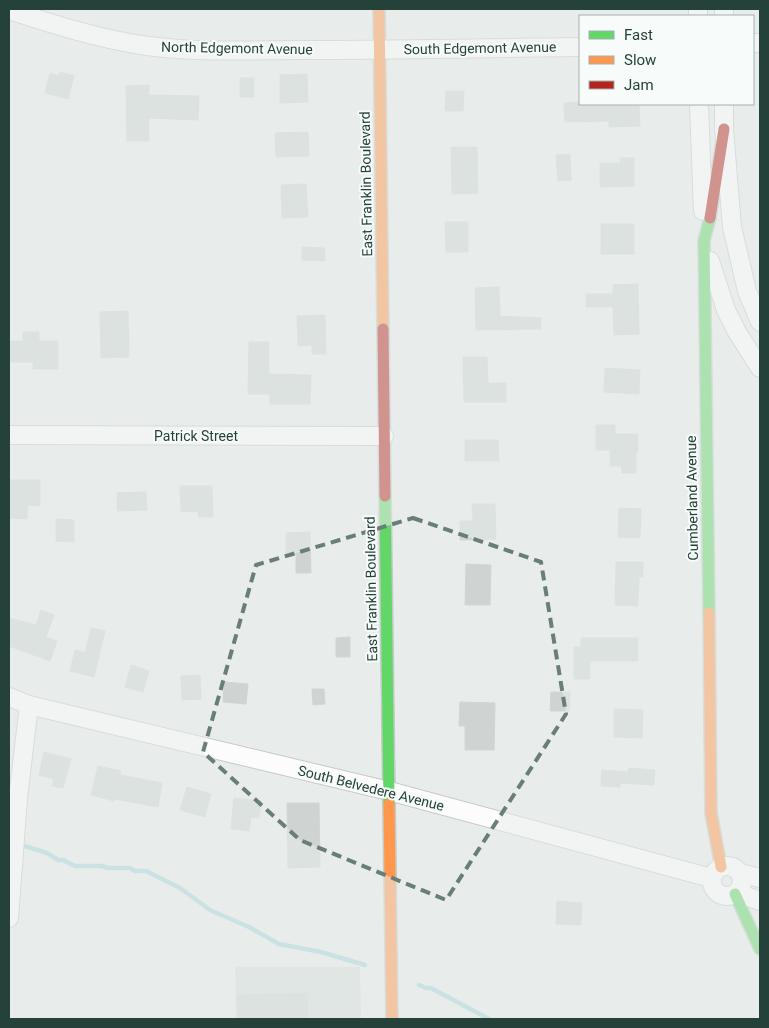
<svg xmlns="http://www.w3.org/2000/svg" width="769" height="1028" font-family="Roboto,sans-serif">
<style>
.built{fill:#d6dedb}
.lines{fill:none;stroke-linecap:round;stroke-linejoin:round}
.stream{stroke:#a9d4db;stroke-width:4.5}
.building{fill:#cfd4d2;stroke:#d1d6d4}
.street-casing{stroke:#c5cac8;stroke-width:20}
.fast-casing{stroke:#c3cbc8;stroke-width:14}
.slow-casing{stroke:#c3cbc8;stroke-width:14}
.jam-casing{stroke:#c3cbc8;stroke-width:14}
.street{stroke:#fcfcfc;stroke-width:18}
.fast{stroke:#63d668;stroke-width:11}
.slow{stroke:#ff974d;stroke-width:11}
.jam{stroke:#b3261e;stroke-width:11}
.marked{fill:none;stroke:#697e78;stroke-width:4;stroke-dasharray:10 6;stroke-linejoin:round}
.labels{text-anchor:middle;stroke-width:4;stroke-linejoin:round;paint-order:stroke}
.street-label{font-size:14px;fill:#24423a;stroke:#f7fbf9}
</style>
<rect width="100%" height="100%" fill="#e8edeb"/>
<!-- built -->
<polygon class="built" points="235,967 360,967 361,1019 236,1019"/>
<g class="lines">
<!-- stream -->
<g class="stream">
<polyline points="25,846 47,853 58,860 63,860 75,866 102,866 108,868 130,868 135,871 146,871 180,888 210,910 249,927 279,944 321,952 365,965"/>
<polyline points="419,985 426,988 431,988 489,1019"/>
</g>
</g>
<!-- building -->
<g class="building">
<polygon points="60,72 74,76 68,99 45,93 50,73 59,76"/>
<polygon points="307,74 308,102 280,103 280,75"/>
<rect x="240" y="78" width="14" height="19"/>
<polygon points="149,85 149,95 199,96 198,120 149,118 149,141 127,141 126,86"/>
<polygon points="446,91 464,91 463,111 445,111"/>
<polygon points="580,102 580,104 639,104 640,126 609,127 609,121 565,122 564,103"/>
<polygon points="308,132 309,156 276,157 275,133"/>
<polygon points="451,147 477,147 478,193 452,194"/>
<polygon points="570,154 571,180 558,181 556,155"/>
<polygon points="620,158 634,158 634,186 600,187 600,163 621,163"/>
<polygon points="306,184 308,217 282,218 281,185"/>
<polygon points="445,222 468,222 468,252 446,252"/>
<rect x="601" y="224" width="33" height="30"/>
<polygon points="302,247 325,248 325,261 302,260"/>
<polygon points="638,284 639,334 614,335 613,307 586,307 586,294 613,294 613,285"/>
<polygon points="499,287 500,316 541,318 541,329 476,330 475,288"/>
<polygon points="128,311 129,357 101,358 100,312"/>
<polygon points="325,315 326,354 312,354 312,345 298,346 297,316"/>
<polygon points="23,332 39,332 39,341 58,341 58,369 33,369 33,362 9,362 9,341 23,341"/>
<polygon points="249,342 269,342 269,374 311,375 310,404 270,404 270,394 248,394"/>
<polygon points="463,357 487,357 488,383 506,383 506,402 464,402"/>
<polygon points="605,368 640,370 639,394 604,392"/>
<polygon points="596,425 615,425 615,434 638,434 638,452 636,452 636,473 622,473 621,466 610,466 610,450 596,450"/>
<polygon points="465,440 498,440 499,461 465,461"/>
<polygon points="9,480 40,480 40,506 28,505 27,519 9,518"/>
<polygon points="180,486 212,486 213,517 199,517 198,511 181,512"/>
<polygon points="146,492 147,510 117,511 117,493"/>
<polygon points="472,504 495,504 496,539 460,540 460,521 473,521"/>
<polygon points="619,508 641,509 640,538 618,537"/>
<polygon points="56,519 74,520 74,542 56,541"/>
<polygon points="310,532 311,573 296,573 296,554 286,555 286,533"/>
<polygon points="616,562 643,562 643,577 639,577 638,606 615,605"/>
<polygon points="466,564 491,565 490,605 465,605"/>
<polygon points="41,610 54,615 46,637 57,641 50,661 9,646 9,618 36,625"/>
<polygon points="91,628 105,631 94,677 70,671 75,650 85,653"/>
<polygon points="350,637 350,657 336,657 336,638"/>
<polygon points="581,638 638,638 638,661 590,661 590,679 574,679 574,647 581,647"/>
<polygon points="131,665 149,671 143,692 125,687"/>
<polygon points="200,675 201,699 182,700 181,676"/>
<polygon points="224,682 248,684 246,704 223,702"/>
<polygon points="312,689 324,689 325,704 313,705"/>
<polygon points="551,692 570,692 569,711 550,711"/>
<polygon points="460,702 495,703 494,750 465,750 465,726 459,726"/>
<polygon points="614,709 643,710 642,738 614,737"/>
<polygon points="44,752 71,759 63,788 52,786 54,779 39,775"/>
<polygon points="98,766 121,771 120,775 162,783 158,807 115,799 114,801 91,795"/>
<polygon points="628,768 655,770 654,785 620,783 620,787 601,786 602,770 628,772"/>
<polygon points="187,787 211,794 205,817 180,810"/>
<polygon points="234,798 261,801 259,818 251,817 249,831 231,829"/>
<polygon points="287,803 319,803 320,867 288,868"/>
<polygon points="557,901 582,903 581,925 556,924"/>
<polygon points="307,993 308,1019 238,1019 237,995"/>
</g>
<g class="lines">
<!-- street casing -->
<g class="street-casing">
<g id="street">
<polyline points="724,9 724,16"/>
<path d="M 9,10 C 52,24 96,38 141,45 C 193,53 247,50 300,50 C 393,50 487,48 580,47"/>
<polyline points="698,16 698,9"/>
<polyline points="753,43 760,43"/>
<polyline points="699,104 703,211"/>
<polyline points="724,104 724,129 732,227 747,291 760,322"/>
<polyline points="710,261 726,310 737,332 760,368"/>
<polyline points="9,435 384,436"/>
<polyline points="9,697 29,705 389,791 711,878"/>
<circle cx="727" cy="881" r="15"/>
<polyline points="740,873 760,878"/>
<polyline points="737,893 760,901"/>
<polyline points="9,918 18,798 29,705"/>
</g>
</g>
<!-- fast casing -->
<g class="fast-casing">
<g id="fast">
<polyline points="385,496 389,804"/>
<polyline points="709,613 704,241 710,218"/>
<polyline points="735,894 760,949"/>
</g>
</g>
<!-- slow casing -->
<g class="slow-casing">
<g id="slow">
<polyline points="379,9 383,329"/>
<polyline points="709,613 711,813 721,867"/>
<polyline points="389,804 392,1019"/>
</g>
</g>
<!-- jam casing -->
<g class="jam-casing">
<g id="jam">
<polyline points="710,218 724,129"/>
<polyline points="383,329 385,496"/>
</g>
</g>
<!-- street -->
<use href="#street" class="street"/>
<!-- fast -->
<use href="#fast" class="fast"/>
<!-- slow -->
<use href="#slow" class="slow"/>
<!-- jam -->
<use href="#jam" class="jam"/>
</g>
<!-- marked area -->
<path d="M0 0H769V1028H0ZM 413,518 L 541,562 L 566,714 L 446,900 L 300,840 L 203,752 L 256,565 Z" fill="#e8edeb" fill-opacity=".55" fill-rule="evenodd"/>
<path class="marked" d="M 413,518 L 541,562 L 566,714 L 446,900 L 300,840 L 203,752 L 256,565 Z"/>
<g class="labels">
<!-- street labels -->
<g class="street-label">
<text transform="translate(237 48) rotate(1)" y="5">North Edgemont Avenue</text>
<text transform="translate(480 48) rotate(-1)" y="5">South Edgemont Avenue</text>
<text transform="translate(366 184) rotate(-91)" y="5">East Franklin Boulevard</text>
<text x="196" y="441">Patrick Street</text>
<text transform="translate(692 498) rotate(-91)" y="5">Cumberland Avenue</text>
<text transform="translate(371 589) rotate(-91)" y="5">East Franklin Boulevard</text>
<text transform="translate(371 788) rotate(14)" y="5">South Belvedere Avenue</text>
</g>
</g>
<!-- border -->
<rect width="769" height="1028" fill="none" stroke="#24423a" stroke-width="20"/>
<!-- legend -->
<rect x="579" y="15" width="175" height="90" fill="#f7fbf9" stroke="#a3b1ad"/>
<rect x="589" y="31" width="25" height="8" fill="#63d668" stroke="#a3b1ad"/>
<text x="624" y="40" font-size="15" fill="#24423a">Fast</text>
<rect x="589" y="56" width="25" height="8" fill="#ff974d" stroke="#a3b1ad"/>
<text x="624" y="65" font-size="15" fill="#24423a">Slow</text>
<rect x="589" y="81" width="25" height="8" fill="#b3261e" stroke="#a3b1ad"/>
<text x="624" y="90" font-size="15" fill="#24423a">Jam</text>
</svg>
